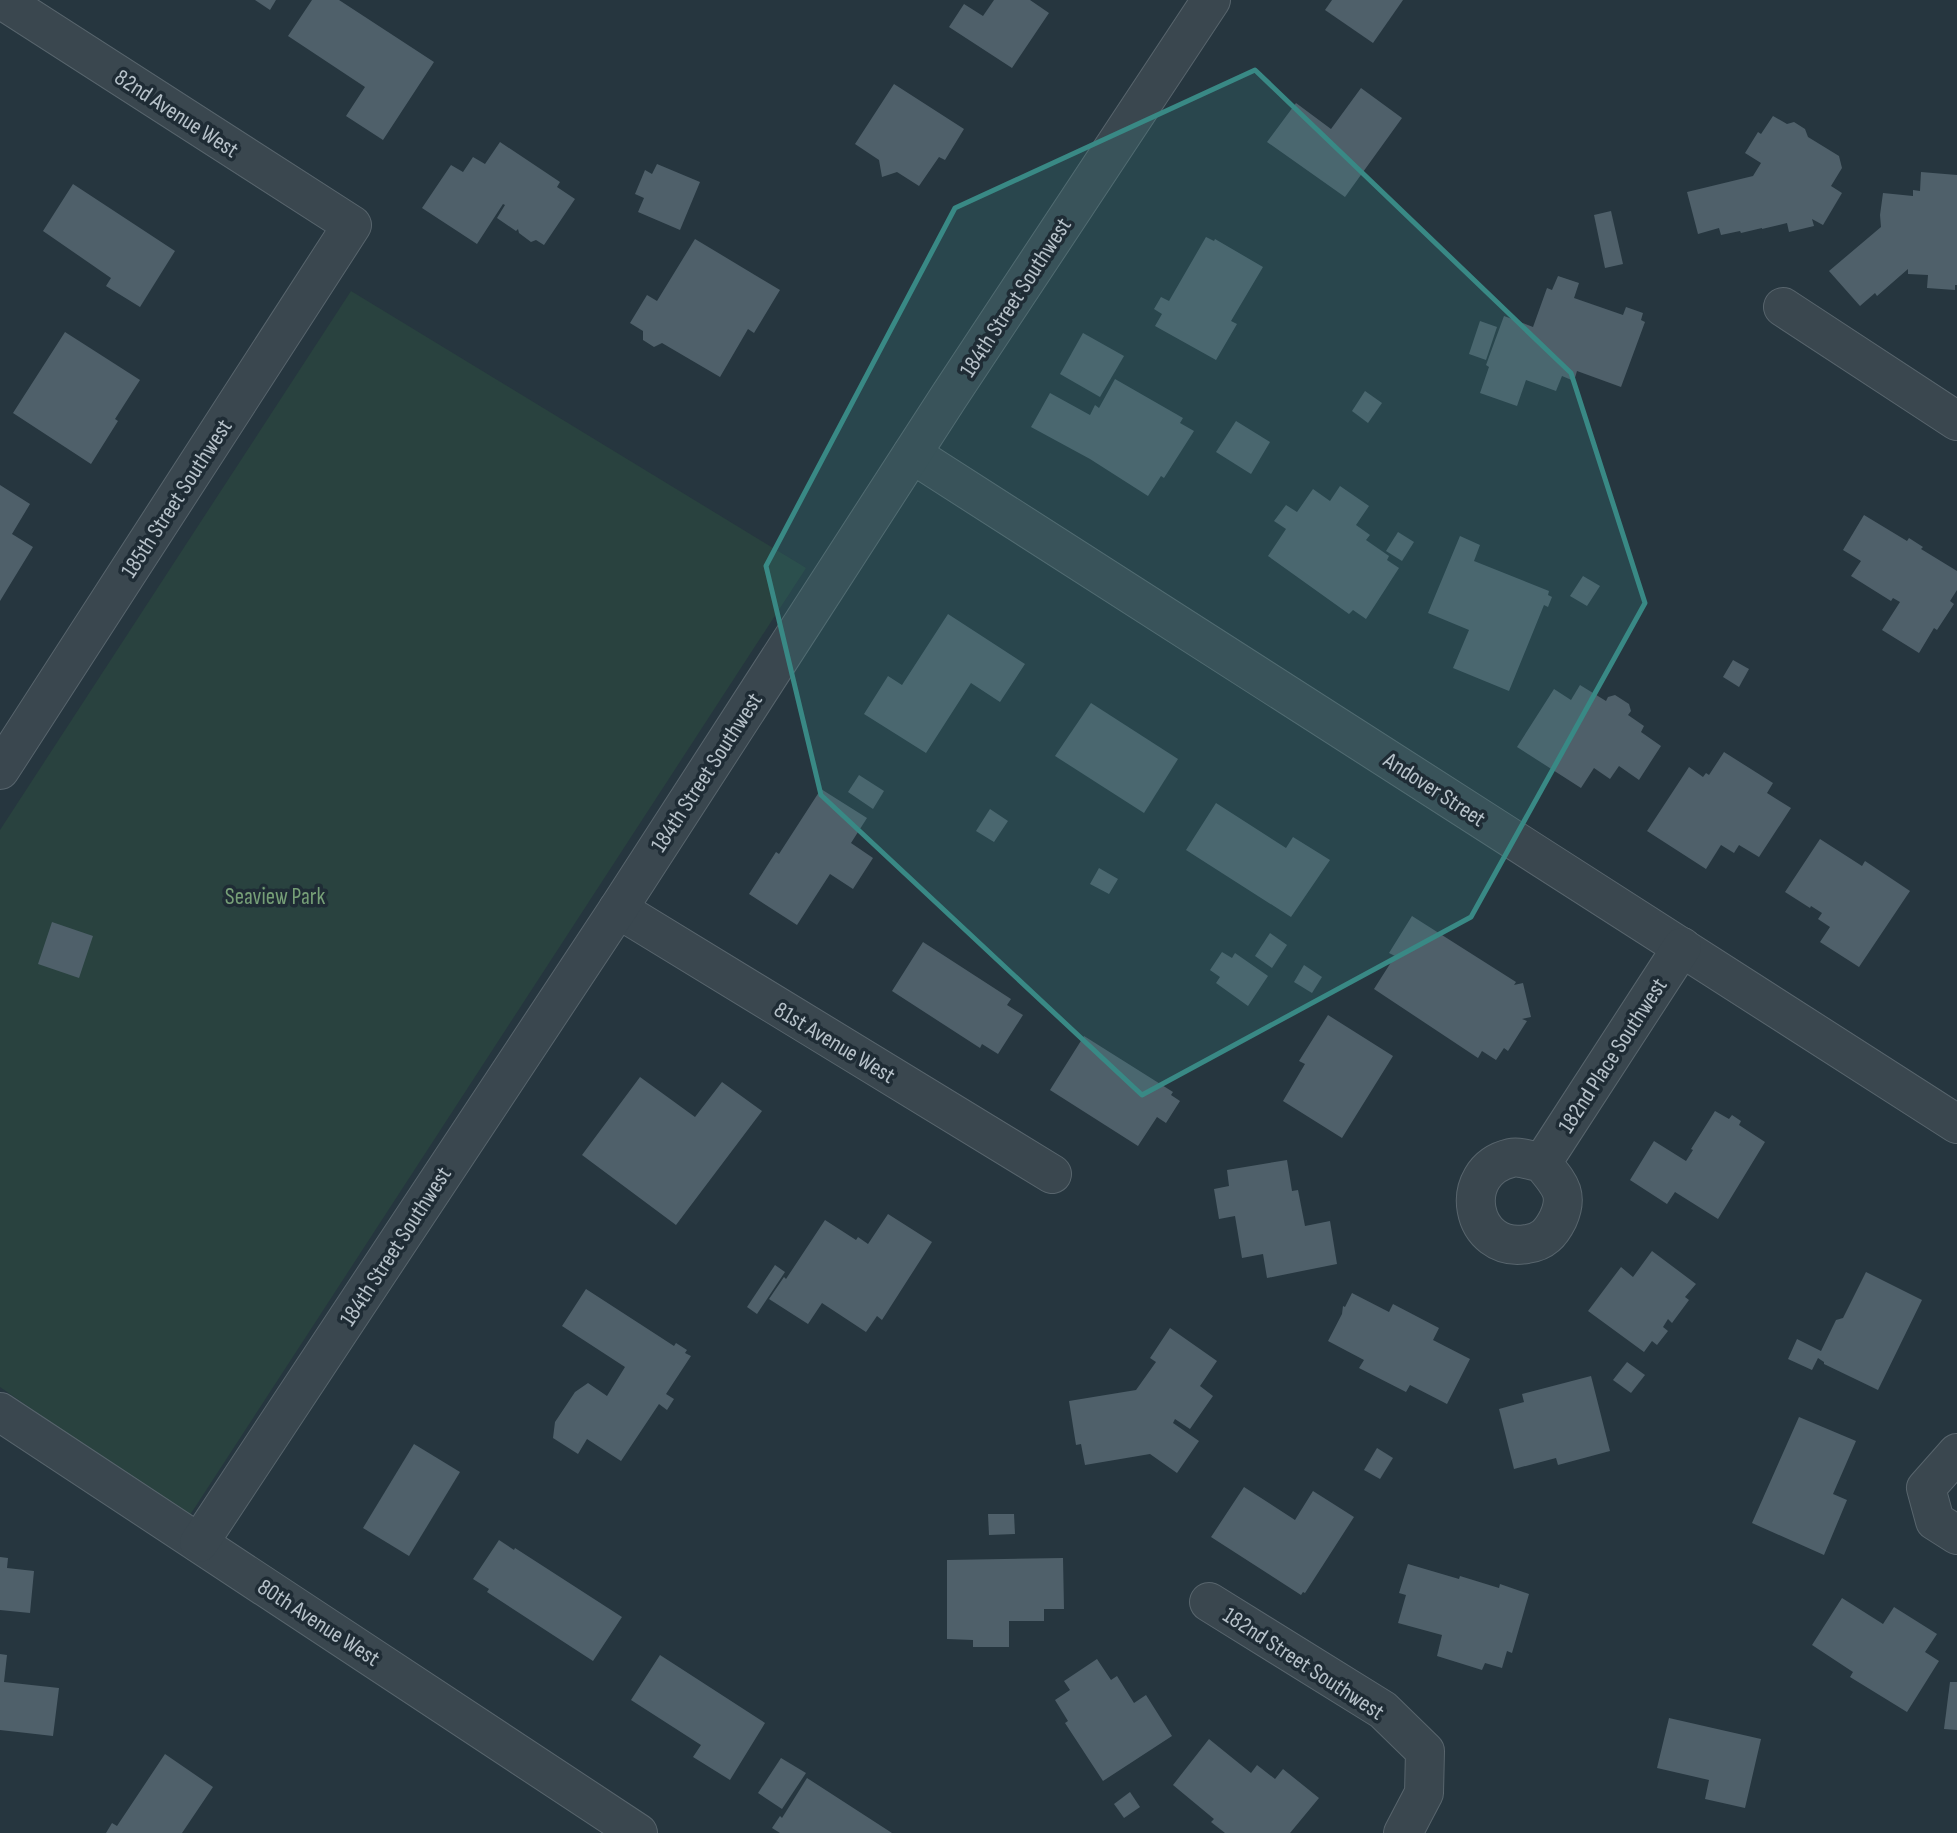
<svg xmlns="http://www.w3.org/2000/svg" width="1957" height="1833" font-family="'Sofia Sans Condensed',sans-serif">
<style>
.green{fill:#29423f}
.building{fill:#4f606a}
.lines{fill:none;stroke-linecap:round;stroke-linejoin:round}
.minor-casing{stroke:#58656d;stroke-width:40}
.minor{stroke:#3a474f;stroke-width:38}
.marked{fill:#398985;fill-opacity:0.2;stroke:#398985;stroke-width:5;stroke-linejoin:round}
.labels{text-anchor:middle;stroke-width:7;stroke-linejoin:round;paint-order:stroke}
.street-label{font-size:23px;fill:#b7c2ca;stroke:#1f2c35}
.park-label{font-size:23px;fill:#769f77;stroke:#1f2c35}
</style>
<rect width="100%" height="100%" fill="#26363f"/>
<!-- green -->
<polygon class="green" points="351,291 806,568 188,1518 0,1387 0,830"/>
<!-- building -->
<g class="building">
<polygon points="255,0 276,0 270,10"/>
<polygon points="312,0 339,0 434,62 383,140 346,116 365,87 288,36"/>
<polygon points="994,0 1030,0 1049,13 1012,68 949,27 964,4 983,16"/>
<polygon points="1332,0 1403,0 1373,43 1325,10"/>
<polygon points="894,84 964,129 945,160 939,157 919,186 897,172 882,177 879,160 855,144"/>
<polygon points="1361,88 1402,118 1345,197 1267,142 1296,103 1331,129"/>
<polygon points="1773,116 1787,124 1794,122 1805,129 1808,137 1839,156 1842,168 1831,186 1842,193 1823,225 1812,219 1814,226 1789,232 1787,223 1762,229 1762,228 1741,233 1740,231 1721,235 1719,228 1698,234 1687,192 1753,176 1761,163 1745,153 1758,132 1761,134"/>
<polygon points="500,142 560,182 557,187 575,199 544,245 536,240 531,242 519,233 518,229 516,231 497,218 505,205 503,204 477,244 422,208 451,165 463,172 473,157 485,164"/>
<polygon points="657,164 700,182 680,230 638,212 644,198 635,194 645,170 652,174"/>
<polygon points="1921,172 1957,175 1957,285 1955,285 1955,290 1927,288 1928,275 1908,274 1908,269 1877,296 1875,293 1860,306 1829,271 1881,227 1880,215 1883,193 1913,196 1913,190 1920,191"/>
<polygon points="73,184 175,251 140,307 106,286 111,278 43,231"/>
<polygon points="1611,211 1623,264 1605,268 1594,215"/>
<polygon points="1206,237 1214,241 1215,239 1263,267 1231,321 1237,324 1216,360 1155,326 1162,314 1154,309 1161,297 1169,301"/>
<polygon points="695,239 780,290 754,333 748,329 720,377 662,343 654,347 643,340 643,331 630,323 647,295 657,301"/>
<polygon points="1558,276 1579,283 1574,298 1623,315 1626,307 1643,313 1641,320 1645,322 1621,387 1577,371 1574,381 1562,376 1556,391 1526,380 1517,406 1480,393 1489,367 1486,365 1504,316 1533,327 1547,288 1552,290"/>
<polygon points="1480,321 1497,327 1486,360 1469,354"/>
<polygon points="65,332 140,380 115,419 118,421 91,464 13,413"/>
<polygon points="1083,333 1124,356 1100,397 1060,374"/>
<polygon points="1115,379 1183,418 1180,423 1194,431 1164,478 1161,476 1148,496 1090,459 1031,427 1050,393 1090,415 1095,405 1099,408"/>
<polygon points="1365,391 1382,403 1368,423 1352,411"/>
<polygon points="1236,421 1270,442 1251,474 1216,452"/>
<polygon points="0,485 30,504 12,534 33,547 0,601"/>
<polygon points="1340,486 1369,506 1356,525 1370,535 1366,540 1389,556 1387,560 1399,568 1366,619 1353,610 1349,614 1268,556 1286,529 1274,521 1286,505 1297,512 1313,489 1330,501"/>
<polygon points="1864,515 1907,541 1909,538 1923,547 1921,549 1957,571 1957,590 1950,601 1954,604 1937,630 1934,628 1919,653 1882,630 1900,602 1893,598 1891,601 1851,576 1861,561 1843,550"/>
<polygon points="1398,532 1414,542 1402,561 1386,551"/>
<polygon points="1460,536 1480,545 1474,561 1549,591 1548,595 1552,597 1548,607 1544,605 1509,691 1453,668 1469,630 1428,613"/>
<polygon points="1583,576 1600,586 1587,606 1570,596"/>
<polygon points="948,614 1025,664 1000,702 971,683 926,753 864,714 888,676 902,685"/>
<polygon points="1733,660 1749,669 1739,687 1723,677"/>
<polygon points="1580,685 1606,701 1608,697 1615,695 1629,704 1631,711 1628,715 1644,726 1641,732 1661,746 1639,780 1619,766 1610,779 1594,768 1581,788 1517,747 1554,689 1571,700"/>
<polygon points="1091,703 1178,759 1144,813 1055,756"/>
<polygon points="1724,752 1773,783 1767,793 1791,808 1759,857 1739,845 1734,853 1721,845 1706,869 1647,831 1689,767 1703,777 1706,773 1709,775"/>
<polygon points="859,775 884,791 873,809 848,792"/>
<polygon points="821,789 867,818 851,843 873,858 853,889 830,874 797,925 749,894 776,852 779,854"/>
<polygon points="1216,803 1286,848 1293,837 1330,860 1291,917 1186,850"/>
<polygon points="990,809 1008,821 994,842 976,831"/>
<polygon points="1820,839 1862,866 1865,861 1910,891 1859,967 1820,942 1830,927 1818,919 1822,913 1811,906 1810,908 1785,892"/>
<polygon points="1099,868 1118,879 1109,894 1090,884"/>
<polygon points="1412,916 1516,982 1514,985 1523,983 1531,1017 1522,1019 1527,1021 1508,1051 1504,1048 1496,1060 1482,1051 1478,1058 1374,989 1395,956 1389,953"/>
<polygon points="52,922 93,936 79,978 38,964"/>
<polygon points="1270,933 1287,945 1272,968 1255,956"/>
<polygon points="923,942 1011,999 1007,1005 1023,1015 998,1054 982,1044 980,1048 892,991"/>
<polygon points="1222,952 1232,958 1235,953 1268,976 1248,1006 1216,983 1220,977 1210,970"/>
<polygon points="1304,965 1322,977 1312,993 1294,982"/>
<polygon points="1328,1015 1393,1056 1342,1138 1283,1101 1305,1064 1299,1061"/>
<polygon points="1084,1036 1173,1092 1171,1095 1180,1101 1166,1123 1157,1117 1138,1146 1050,1090"/>
<polygon points="640,1077 695,1117 722,1082 762,1111 676,1225 582,1155"/>
<polygon points="1715,1111 1729,1119 1732,1115 1741,1121 1739,1125 1765,1142 1718,1219 1675,1192 1667,1204 1630,1180 1654,1141 1686,1161 1693,1150 1691,1149"/>
<polygon points="1287,1160 1292,1191 1298,1190 1305,1226 1330,1221 1337,1264 1267,1278 1263,1254 1242,1258 1235,1216 1219,1219 1214,1189 1229,1186 1227,1170"/>
<polygon points="888,1214 932,1242 882,1320 877,1316 866,1332 822,1303 808,1324 769,1299 784,1277 786,1279 825,1220 856,1240 858,1237 868,1244"/>
<polygon points="1652,1251 1696,1284 1685,1297 1689,1300 1672,1323 1668,1319 1663,1327 1668,1331 1657,1345 1652,1341 1644,1352 1588,1311 1621,1267 1633,1277"/>
<polygon points="775,1265 785,1272 757,1314 747,1307"/>
<polygon points="1866,1272 1922,1300 1878,1390 1824,1364 1824,1362 1818,1358 1812,1370 1788,1359 1797,1339 1821,1351 1836,1320 1843,1318"/>
<polygon points="586,1289 674,1346 676,1343 687,1350 685,1353 691,1356 666,1394 674,1399 667,1410 659,1404 621,1461 587,1439 578,1454 553,1438 555,1422 575,1392 588,1383 607,1396 625,1367 562,1326"/>
<polygon points="1352,1293 1389,1312 1393,1304 1439,1328 1433,1340 1470,1359 1447,1404 1410,1385 1406,1392 1359,1368 1364,1360 1328,1341 1342,1314 1343,1306 1345,1307"/>
<polygon points="1170,1328 1217,1361 1200,1386 1213,1396 1190,1429 1175,1419 1173,1423 1199,1441 1177,1473 1150,1454 1085,1465 1081,1444 1076,1445 1069,1401 1136,1390 1156,1362 1150,1358"/>
<polygon points="1627,1362 1645,1375 1631,1393 1613,1380"/>
<polygon points="1591,1376 1610,1451 1558,1465 1556,1458 1514,1469 1499,1409 1524,1402 1522,1394"/>
<polygon points="1799,1417 1856,1441 1833,1494 1847,1500 1824,1555 1752,1523"/>
<polygon points="414,1444 460,1472 409,1556 363,1528"/>
<polygon points="1377,1448 1393,1458 1380,1479 1364,1470"/>
<polygon points="1244,1487 1295,1520 1313,1491 1354,1517 1305,1593 1303,1592 1301,1595 1211,1537"/>
<polygon points="988,1514 1014,1514 1015,1534 989,1535"/>
<polygon points="499,1540 514,1550 515,1548 622,1617 593,1661 487,1592 489,1589 473,1579"/>
<polygon points="0,1557 8,1558 7,1568 34,1571 30,1613 0,1610"/>
<polygon points="1063,1558 1064,1609 1044,1609 1044,1621 1009,1621 1009,1647 973,1647 973,1640 947,1639 947,1560"/>
<polygon points="1408,1564 1459,1579 1460,1576 1499,1588 1500,1584 1529,1594 1512,1653 1507,1651 1502,1668 1485,1663 1482,1670 1437,1656 1442,1635 1398,1623 1406,1595 1399,1593"/>
<polygon points="1842,1598 1883,1624 1894,1607 1937,1634 1925,1652 1939,1661 1907,1712 1850,1677 1853,1672 1812,1645"/>
<polygon points="0,1654 7,1655 4,1682 59,1688 53,1736 0,1730"/>
<polygon points="660,1655 765,1723 730,1780 693,1757 701,1745 631,1700"/>
<polygon points="1097,1659 1111,1680 1117,1676 1134,1703 1146,1695 1172,1736 1103,1781 1065,1723 1068,1721 1055,1700 1070,1690 1064,1681"/>
<polygon points="1950,1682 1957,1682 1957,1730 1944,1729"/>
<polygon points="1669,1718 1761,1739 1745,1808 1705,1799 1709,1780 1657,1768"/>
<polygon points="1209,1739 1251,1773 1257,1765 1275,1779 1283,1769 1319,1798 1290,1833 1225,1833 1211,1822 1214,1819 1173,1785"/>
<polygon points="165,1754 213,1787 182,1833 106,1833 112,1823 117,1826"/>
<polygon points="781,1758 806,1773 782,1809 758,1793"/>
<polygon points="807,1778 892,1833 780,1833 772,1828 780,1816 782,1818"/>
<polygon points="1130,1792 1140,1807 1124,1818 1114,1804"/>
</g>
<g class="lines">
<!-- minor casing -->
<g class="minor-casing">
<g id="minor">
<polyline points="1783,307 1957,421"/>
<polyline points="912,454 1957,1124"/>
<polyline points="0,770 352,225 2,0"/>
<polyline points="618,909 1052,1174"/>
<path d="M 1542,1163 C 1533,1161 1519,1156 1511,1158 C 1455,1171 1470,1254 1527,1244 C 1543,1242 1551,1233 1558,1219 C 1570,1193 1558,1183 1542,1163 L 1682,947"/>
<polyline points="0,1412 638,1833"/>
<polyline points="1957,1453 1926,1488 1935,1521 1957,1535"/>
<polyline points="199,1543 618,909 948,398 1211,0"/>
<polyline points="1209,1602 1383,1710 1425,1751 1424,1793 1403,1833"/>
</g>
</g>
<!-- minor -->
<use href="#minor" class="minor"/>
</g>
<!-- marked area -->
<path class="marked" d="M 1255,70 L 1571,373 L 1645,603 L 1471,917 L 1142,1095 L 821,795 L 766,566 L 955,208 Z"/>
<g class="labels">
<!-- street labels -->
<g class="street-label">
<text transform="translate(177 113) rotate(33)" y="8">82nd Avenue West</text>
<text transform="translate(1015 297) rotate(-57)" y="8">184th Street Southwest</text>
<text transform="translate(176 498) rotate(-57)" y="8">185th Street Southwest</text>
<text transform="translate(706 772) rotate(-57)" y="8">184th Street Southwest</text>
<text transform="translate(1435 789) rotate(33)" y="8">Andover Street</text>
<text transform="translate(835 1042) rotate(31)" y="8">81st Avenue West</text>
<text transform="translate(1612 1055) rotate(-57)" y="8">182nd Place Southwest</text>
<text transform="translate(395 1246) rotate(-57)" y="8">184th Street Southwest</text>
<text transform="translate(319 1622) rotate(33)" y="8">80th Avenue West</text>
<text transform="translate(1304 1663) rotate(33)" y="8">182nd Street Southwest</text>
</g>
<!-- park labels -->
<g class="park-label">
<text x="275" y="904">Seaview Park</text>
</g>
</g>
</svg>
